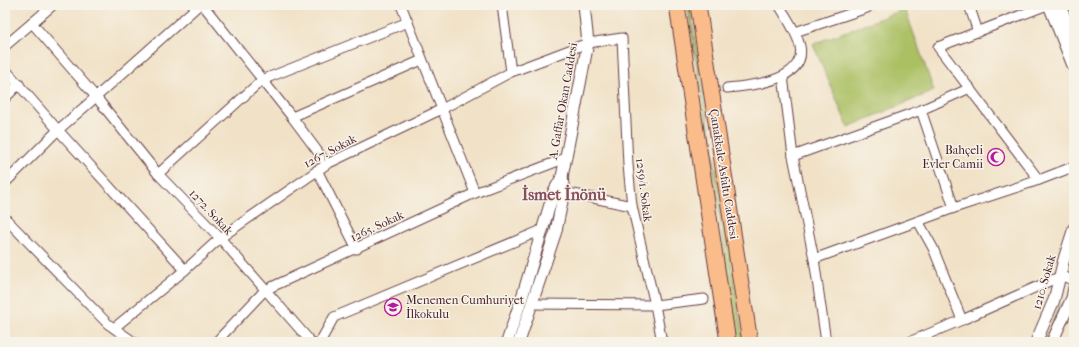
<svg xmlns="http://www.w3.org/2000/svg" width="1079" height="347" font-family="'IM FELL French Canon',serif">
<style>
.grass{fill:url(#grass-dots);stroke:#7a7048}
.green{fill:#abc064;stroke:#7a7048}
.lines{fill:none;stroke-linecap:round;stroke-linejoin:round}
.minor-casing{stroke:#633c42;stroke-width:11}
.tertiary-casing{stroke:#633c42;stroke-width:13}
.trunk-casing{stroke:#633c42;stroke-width:17}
.minor{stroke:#fff;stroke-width:9}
.tertiary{stroke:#fff;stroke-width:11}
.trunk{stroke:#fabc8b;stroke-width:15}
.labels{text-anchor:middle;stroke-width:3;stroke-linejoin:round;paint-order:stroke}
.street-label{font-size:12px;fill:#4a1f2b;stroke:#f7f3e8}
.poi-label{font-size:12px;fill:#4a1f2b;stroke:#f7f3e8;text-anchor:end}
.district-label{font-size:16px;font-weight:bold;fill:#864e5e;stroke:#f7f3e8}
</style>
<defs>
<pattern id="grass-dots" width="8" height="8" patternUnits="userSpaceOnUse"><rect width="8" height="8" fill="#abc064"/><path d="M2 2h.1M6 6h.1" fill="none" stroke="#8d9b53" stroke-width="1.8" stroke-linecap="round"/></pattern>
</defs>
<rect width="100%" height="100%" fill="#f7f3e8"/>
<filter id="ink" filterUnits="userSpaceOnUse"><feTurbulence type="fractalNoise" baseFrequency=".025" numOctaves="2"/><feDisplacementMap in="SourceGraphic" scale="8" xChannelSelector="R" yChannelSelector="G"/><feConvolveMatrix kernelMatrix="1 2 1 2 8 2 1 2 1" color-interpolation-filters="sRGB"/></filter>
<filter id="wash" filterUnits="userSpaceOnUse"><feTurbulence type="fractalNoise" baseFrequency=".012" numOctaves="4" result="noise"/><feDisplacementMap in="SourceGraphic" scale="16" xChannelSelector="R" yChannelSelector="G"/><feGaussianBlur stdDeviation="0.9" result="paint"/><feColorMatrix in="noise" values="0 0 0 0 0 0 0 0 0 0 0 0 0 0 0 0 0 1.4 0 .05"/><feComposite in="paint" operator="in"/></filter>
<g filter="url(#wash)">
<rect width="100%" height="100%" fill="#f1e2c7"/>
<!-- grass -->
<g class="grass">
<polygon points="687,5 690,5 744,342 737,342 709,143"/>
<polygon points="1074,251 1074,267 1071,272 1066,270"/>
<polygon points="1060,304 1063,305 1047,342 1044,342"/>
</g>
<!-- green -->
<polygon class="green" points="905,9 934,91 848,127 813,44"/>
</g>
<g filter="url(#ink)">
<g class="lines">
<!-- minor casing -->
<g class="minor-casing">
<g id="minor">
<polyline points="203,5 292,117 327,164"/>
<polyline points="401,5 475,193"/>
<polyline points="502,5 511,72"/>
<polyline points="969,5 978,32"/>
<polyline points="32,23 96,97 158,174 220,238 311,342"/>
<polyline points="795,32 867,8 866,5"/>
<polyline points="5,46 53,5"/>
<polyline points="5,69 58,130 185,270"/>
<polyline points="783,76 793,156 814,259 826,342"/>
<path d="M 727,88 C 750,86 807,81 800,46 C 796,30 787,19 779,5"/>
<polyline points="5,98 19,84"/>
<polyline points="921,110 954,208"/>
<polyline points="292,117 422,60"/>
<polyline points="793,156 921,110 970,88"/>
<polyline points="317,170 357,249"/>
<polyline points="158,174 262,80 408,22"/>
<polyline points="1039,180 938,47 1047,5"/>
<polyline points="5,183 58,130 96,97 199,5"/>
<polyline points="564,192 632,206"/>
<polyline points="5,218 108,324 134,342"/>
<polyline points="918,221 933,248 962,320"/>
<polyline points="814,259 954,208 1039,180 1070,168 1074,168"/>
<polyline points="532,304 655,305 704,299"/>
<polyline points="114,328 185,270 220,238 327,164 442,109 511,72 588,43 622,38 628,165 632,206 655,305 662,342"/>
<polyline points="216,342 265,290 475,193 566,158"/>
<polyline points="320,342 334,317 542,230"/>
<polyline points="909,342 962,320 1061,276 1074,280"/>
</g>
</g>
<!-- tertiary casing -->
<g class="tertiary-casing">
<g id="tertiary">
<polyline points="1049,5 1074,68"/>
<polyline points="1060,5 1074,40"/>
<polyline points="507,342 523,294 554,191 562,177"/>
<polyline points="519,342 556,231 564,192 562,177 588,43 584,5"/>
<polyline points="1036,342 1054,300 1064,259 1074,228"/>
<polyline points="1052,342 1072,298 1074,288"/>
</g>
</g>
<!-- trunk casing -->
<g class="trunk-casing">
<g id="trunk">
<polyline points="677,5 728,342"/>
<polyline points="698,5 750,342"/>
</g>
</g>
<!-- minor -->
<use href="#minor" class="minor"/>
<!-- tertiary -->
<use href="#tertiary" class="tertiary"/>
<!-- trunk -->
<use href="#trunk" class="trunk"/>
</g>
</g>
<!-- icons -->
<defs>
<g id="mosque-ring" transform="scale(0.9)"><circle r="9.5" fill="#f7f3e8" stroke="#b5179e" stroke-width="1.5"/><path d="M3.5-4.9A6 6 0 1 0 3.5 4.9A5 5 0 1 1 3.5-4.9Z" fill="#b5179e"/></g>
<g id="school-ring" transform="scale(0.9)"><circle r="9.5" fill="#f7f3e8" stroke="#b5179e" stroke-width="1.5"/><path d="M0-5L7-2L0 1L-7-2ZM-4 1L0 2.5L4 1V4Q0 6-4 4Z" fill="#b5179e"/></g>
</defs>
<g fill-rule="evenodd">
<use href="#mosque-ring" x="996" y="157"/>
<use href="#school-ring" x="393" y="307"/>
</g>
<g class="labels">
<!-- street labels -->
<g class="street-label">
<text transform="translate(563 101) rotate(-80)" y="4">A. Gaffar Okan Caddesi</text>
<text transform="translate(330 151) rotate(-28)" y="4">1267. Sokak</text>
<text transform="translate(724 174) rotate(81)" y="4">Çanakkale Asfaltı Caddesi</text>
<text transform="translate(644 190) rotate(83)" y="4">1259/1. Sokak</text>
<text transform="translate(211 212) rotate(47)" y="4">1272. Sokak</text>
<text transform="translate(377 226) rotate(-25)" y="4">1265. Sokak</text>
<text transform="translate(1044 282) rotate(-74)" y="4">1210. Sokak</text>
</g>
<!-- poi labels -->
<g class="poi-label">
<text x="983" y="154">Bahçeli<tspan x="983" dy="14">Evler Camii</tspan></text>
<text x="406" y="304" text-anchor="start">Menemen Cumhuriyet<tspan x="406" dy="14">İlkokulu</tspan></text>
</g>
<!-- district labels -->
<g class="district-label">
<text x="564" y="200">İsmet İnönü</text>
</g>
</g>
<!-- margin -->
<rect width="1079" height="347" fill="none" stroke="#f7f3e8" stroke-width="20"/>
</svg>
